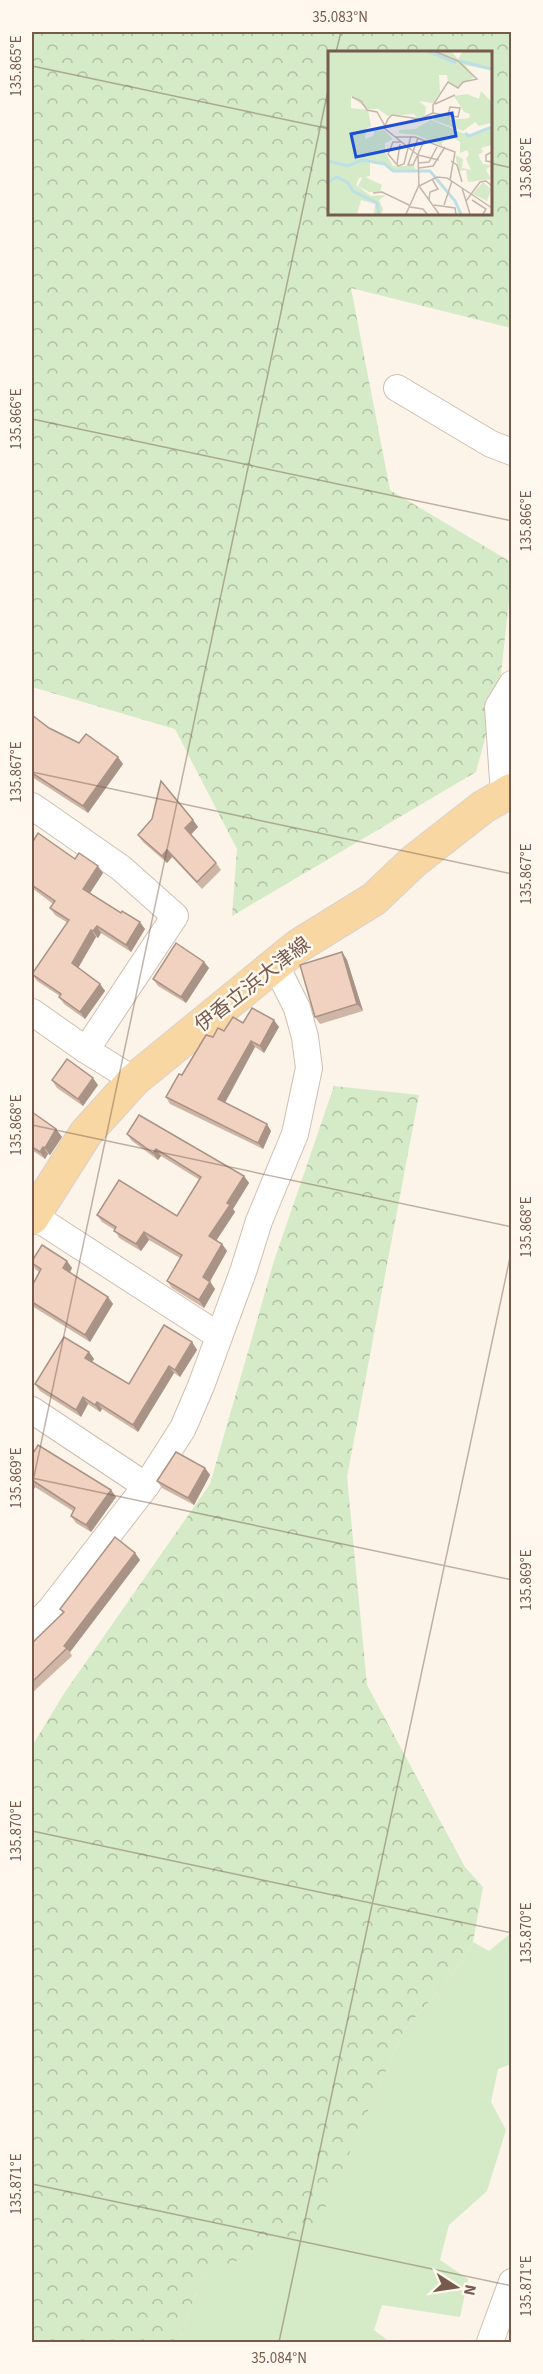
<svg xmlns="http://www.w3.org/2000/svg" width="543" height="2374" font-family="'Source Sans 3','Noto Sans JP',sans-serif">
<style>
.grass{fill:#d5eac6}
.forest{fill:url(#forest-crowns);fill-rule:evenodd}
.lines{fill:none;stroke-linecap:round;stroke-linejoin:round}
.minor-casing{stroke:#d0beb0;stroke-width:28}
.major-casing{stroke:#d9d1cd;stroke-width:35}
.minor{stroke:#fff;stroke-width:26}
.major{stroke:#f9d7a2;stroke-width:33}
.wall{fill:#cfb5a5}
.shaded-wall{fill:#a99386}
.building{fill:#f1d2c0;stroke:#a99386;stroke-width:1.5}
.ticks{fill:none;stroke:#765a4c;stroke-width:1.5;stroke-opacity:0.45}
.labels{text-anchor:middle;stroke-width:5;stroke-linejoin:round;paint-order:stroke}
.street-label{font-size:20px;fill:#765a4c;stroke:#fff8ee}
.inset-river{fill:none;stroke:#bce0e6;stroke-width:3}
.inset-road{fill:none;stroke:#c6b6aa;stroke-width:1.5}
.view{fill:#1d4ed8;fill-opacity:0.15;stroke:#1d4ed8;stroke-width:3}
.inset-edge{fill:none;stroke:#765a4c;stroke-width:3}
.neatline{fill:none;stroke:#765a4c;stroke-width:2}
.ticks-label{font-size:15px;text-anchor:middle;fill:#765a4c}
</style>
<defs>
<pattern id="forest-crowns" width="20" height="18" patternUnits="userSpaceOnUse" patternTransform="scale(1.5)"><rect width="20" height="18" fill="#d5eac6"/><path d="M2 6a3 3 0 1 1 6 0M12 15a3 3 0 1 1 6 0" fill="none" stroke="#b1c1a3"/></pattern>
</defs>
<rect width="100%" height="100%" fill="#fcf4e8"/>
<!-- grass -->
<polygon class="grass" points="511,1933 511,2064 498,2069 491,2102 506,2130 487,2191 449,2225 440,2260 468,2279 460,2317 382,2305 374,2330 390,2342 178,2342 202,2277 318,2223 404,2030 458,1968 473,1942 489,1951"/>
<!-- forest -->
<g class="forest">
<path d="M 32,32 L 511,32 L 511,328 L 351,288 L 390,490 L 511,562 L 511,582 L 500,683 L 476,772 L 232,916 L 237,849 L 175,729 L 32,687 ZM 330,52 L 490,52 L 490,213 L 330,213 Z"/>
<polygon points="334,1086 419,1095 347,1477 367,1685 465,1867 483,1887 473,1942 458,1968 404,2030 318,2224 202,2277 178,2342 32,2342 32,1746 65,1692 210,1484 274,1261"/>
</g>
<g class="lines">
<!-- minor casing -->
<g class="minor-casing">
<g id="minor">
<polyline points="397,388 491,444 512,452"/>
<polyline points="504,795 498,707 512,684"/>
<polyline points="32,806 121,868 175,916 86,1050 134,1080"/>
<polyline points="32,1012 86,1050"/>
<polyline points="32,1215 219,1336"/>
<polyline points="32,1410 146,1486"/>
<polyline points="32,1628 50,1610 146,1486 183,1428 201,1386 244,1269 259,1221 295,1134 309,1068 305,1037 297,1008 275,964"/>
<polyline points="490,2342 512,2282"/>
</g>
</g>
<!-- major casing -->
<g class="major-casing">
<polyline id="major" points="32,1218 86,1133 134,1080 298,946 374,899 414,861 483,807 512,790"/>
</g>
<!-- minor -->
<use href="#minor" class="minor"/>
<!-- major -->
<use href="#major" class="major"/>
</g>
<!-- wall -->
<g class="wall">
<polygon points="32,715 49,728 123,764 88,813 32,777"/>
<polygon points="193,820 198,827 191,835 216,863 221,870 202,889 172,857 167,863 143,842 138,835"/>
<polygon points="32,843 75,859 103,873 90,893 145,929 131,952 101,933 98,938 96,937 78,968 100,984 105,991 85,1019 64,1004 59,997 60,996 37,981 32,974 68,923 55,915 50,908 53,904 32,888"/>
<polygon points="342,952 347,960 363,1011 320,1024 315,1017"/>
<polygon points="204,962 209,968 186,1003 158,986 153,979"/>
<polygon points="243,1023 279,1027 264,1053 255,1047 225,1103 271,1131 263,1149 170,1104 166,1097 213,1037"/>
<polygon points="52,1080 98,1085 83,1106 57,1088"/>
<polygon points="32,1112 56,1129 62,1137 50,1155 48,1154 45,1159 32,1150"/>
<polygon points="127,1134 244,1176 249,1183 233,1209 235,1212 216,1241 222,1244 227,1251 210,1281 215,1289 204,1308 172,1288 167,1281 180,1258 149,1240 141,1251 119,1238 115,1230 102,1222 97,1215 177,1216 200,1180 161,1156 158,1160 132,1141"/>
<polygon points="32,1261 67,1261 72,1268 70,1273 108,1297 113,1304 90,1342 32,1306 32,1286 39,1272 36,1270 32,1264"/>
<polygon points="192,1342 197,1350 180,1377 174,1373 138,1432 102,1409 100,1412 88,1404 81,1417 40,1391 35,1384 89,1352 94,1359 92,1362 129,1384"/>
<polygon points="32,1455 111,1490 116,1497 91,1532 76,1523 71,1516 73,1511 35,1487 32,1493"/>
<polygon points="205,1468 210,1475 194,1505 162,1488 157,1481"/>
<polygon points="135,1553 140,1560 70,1652 72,1656 32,1693 32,1643 63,1613 60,1609"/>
</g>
<!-- shaded-wall -->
<g class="shaded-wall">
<polygon points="118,757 123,764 88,813 83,806"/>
<polygon points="193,820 198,827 190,835 185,828"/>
<polygon points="167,850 172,857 167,863 162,856"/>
<polygon points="98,866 103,873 88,896 83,889"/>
<polygon points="140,922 145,929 131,952 126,945"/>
<polygon points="97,926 101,933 98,938 93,931"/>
<polygon points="91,930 96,937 77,970 72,963"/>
<polygon points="342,952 347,960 363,1011 357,1004"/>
<polygon points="204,962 209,968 186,1003 181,997"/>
<polygon points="100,984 105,991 85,1019 80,1012"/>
<polygon points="274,1020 279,1027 264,1053 260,1046"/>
<polygon points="251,1041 255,1047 223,1106 218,1099"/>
<polygon points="93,1078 98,1085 83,1106 78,1099"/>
<polygon points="267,1124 271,1131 263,1149 258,1143"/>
<polygon points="56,1129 62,1137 50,1155 45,1148"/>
<polygon points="43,1147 48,1154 45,1159 40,1152"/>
<polygon points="156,1149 161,1156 158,1160 153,1153"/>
<polygon points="244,1176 249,1183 233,1209 235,1212 214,1244 209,1236 227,1203"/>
<polygon points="144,1232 149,1240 141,1251 136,1244"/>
<polygon points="222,1244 227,1251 208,1285 203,1277"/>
<polygon points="67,1261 72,1268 68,1275 63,1268"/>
<polygon points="210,1282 215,1289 204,1308 199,1300"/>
<polygon points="108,1297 113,1304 90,1342 85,1335"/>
<polygon points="192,1342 197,1350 180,1377 175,1370"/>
<polygon points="89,1352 94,1359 90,1365 85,1358"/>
<polygon points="169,1366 174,1373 138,1432 133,1425"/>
<polygon points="83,1397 88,1404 81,1417 76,1410"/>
<polygon points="97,1402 102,1409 100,1412 95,1405"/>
<polygon points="205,1468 210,1475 194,1505 188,1498"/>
<polygon points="32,1481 35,1487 32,1493"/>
<polygon points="111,1490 116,1497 91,1532 86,1525"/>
<polygon points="135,1553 140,1560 70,1652 64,1646"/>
</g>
<!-- building -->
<g class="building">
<polygon points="32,715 49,728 79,743 86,734 118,757 83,806 32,773"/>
<polygon points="161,781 193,820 185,828 216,863 197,882 167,850 162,856 138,835 152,819"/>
<polygon points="38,833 75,859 79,853 98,866 83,889 121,913 122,911 140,922 126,945 97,926 93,931 91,930 72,963 100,984 80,1012 59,997 61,994 32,974 69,920 50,908 55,901 32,885 32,843"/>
<polygon points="176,943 204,962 181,997 153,979"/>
<polygon points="342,952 357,1004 315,1017 300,965"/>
<polygon points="252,1008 274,1020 260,1046 251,1041 218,1099 267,1124 258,1143 166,1097 179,1074 182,1075 206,1035 213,1037 218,1028 224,1031 233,1017 243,1023"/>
<polygon points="67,1059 93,1078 78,1099 52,1080"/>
<polygon points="32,1112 56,1129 45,1148 43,1147 40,1152 32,1147"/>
<polygon points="139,1115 244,1176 227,1203 230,1205 209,1236 222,1244 203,1277 210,1282 199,1300 167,1281 182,1255 144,1232 136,1244 114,1231 116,1227 97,1215 119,1180 177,1216 201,1177 156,1149 153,1153 127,1134"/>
<polygon points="42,1245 67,1261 63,1268 108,1297 85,1335 32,1302 32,1286 41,1269 32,1263 32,1261"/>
<polygon points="164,1325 192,1342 175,1370 169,1366 133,1425 97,1402 95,1405 83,1397 76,1410 35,1384 64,1337 89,1352 85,1358 129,1384"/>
<polygon points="38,1445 111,1490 86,1525 71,1516 75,1508 32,1480 32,1455"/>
<polygon points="176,1452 205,1468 188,1498 157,1481"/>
<polygon points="115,1537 135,1553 64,1646 67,1648 32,1682 32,1643 64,1612 60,1609"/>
</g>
<!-- ticks -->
<path class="ticks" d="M 336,52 L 341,32M 32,66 L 330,129M 490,163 L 512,168M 32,419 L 512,521M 32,772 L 512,874M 32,1125 L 512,1227M 32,1478 L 512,1580M 32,1486 L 330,81M 32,1831 L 512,1933M 32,2184 L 512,2286M 279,2342 L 512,1248"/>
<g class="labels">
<!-- street labels -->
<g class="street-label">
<text transform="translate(252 984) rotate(-38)" y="7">伊香立浜大津線</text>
</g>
</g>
<!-- overview -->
<g transform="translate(328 51)">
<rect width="164" height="164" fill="#fcf4e8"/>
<path d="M 153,40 L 163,50 L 163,72 L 151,75 L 147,71 L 135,80 L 106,69 L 107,64 L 122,66 L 122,69 L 141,67 L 142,63 L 136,61 L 126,45 L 139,43 L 151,48 Z" fill="#d5eac6"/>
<path d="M 0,0 L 123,0 L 130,8 L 135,0 L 163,0 L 162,19 L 137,14 L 146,26 L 129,36 L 120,30 L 119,24 L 111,24 L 112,41 L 105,52 L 91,50 L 98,56 L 97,64 L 91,68 L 86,63 L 60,65 L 50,58 L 39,58 L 23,45 L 23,57 L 40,59 L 43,75 L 38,78 L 37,88 L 45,85 L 47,80 L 56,79 L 65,88 L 57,92 L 57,101 L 65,115 L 86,115 L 88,120 L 65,121 L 56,113 L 42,111 L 42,125 L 31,127 L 28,134 L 43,145 L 58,144 L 51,149 L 55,158 L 53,163 L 46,163 L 47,153 L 33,149 L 29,163 L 0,163 ZM 103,69 L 142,85 L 163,77 L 163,94 L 153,97 L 155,101 L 150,104 L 155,113 L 163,114 L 158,119 L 163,128 L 140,131 L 138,119 L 131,120 L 127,104 L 135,108 L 134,117 L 143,119 L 138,108 L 141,103 L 139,99 L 132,102 L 132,91 L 126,87 L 114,91 L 114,95 L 89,84 L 71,82 L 71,79 L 87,78 ZM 155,131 L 163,138 L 159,150 L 145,143 Z" fill="#d5eac6"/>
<path d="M 35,125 L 54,134 L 52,141 L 41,141 L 30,135 Z" fill="#d5eac6"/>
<path class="inset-river" d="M 100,0 L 128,12M 132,10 L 164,18M 137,82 L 141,85 L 164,76M 0,110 L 20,115 L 34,109 L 57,113 L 65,120 L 102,120 L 127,150 L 133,163M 0,131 L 9,126 L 20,132 L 25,140 L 49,152 L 51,163"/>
<path class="inset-road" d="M 24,46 L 33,50 L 39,59 L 49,61 L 57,75M 107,53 L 127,44M 105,62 L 115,64 L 130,66 L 132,57 L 122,56 L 120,64M 67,86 L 87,86 L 127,101 L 122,129M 90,87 L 80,114 L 85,114 L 96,90M 73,91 L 65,91 L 60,103 L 70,115 L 76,113 L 83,85M 164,101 L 158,104 L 158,110 L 164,111M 90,104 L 111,109M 123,110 L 129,114 L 134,131M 90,112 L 101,111 L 109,96M 69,113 L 72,93M 91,117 L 105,115 L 117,96M 134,137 L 142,163M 45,142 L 54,141 L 81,154M 101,149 L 102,141 L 110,138 L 104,128M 144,149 L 158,158 L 155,163M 138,150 L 152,131 L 158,130 L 164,135M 106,154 L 127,157 L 128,163M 116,154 L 124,130M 82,156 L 95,158 L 99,163M 78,163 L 91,134 L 90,104 L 56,77 L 60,68 L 64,64 L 92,68 L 105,62 L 105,54 L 120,31 L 130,37 L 135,31 L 149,28 L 130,10 L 106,0M 111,163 L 91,135 L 109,126 L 119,127 L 164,157"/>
<path class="view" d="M 124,62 L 128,85 L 28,106 L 23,83 Z"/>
<rect width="164" height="164" class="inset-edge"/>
</g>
<!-- border -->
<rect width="543" height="2374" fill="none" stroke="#fff8ee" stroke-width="66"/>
<!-- north arrow -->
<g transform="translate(456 2287) rotate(102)" stroke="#fff8ee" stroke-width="4.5" paint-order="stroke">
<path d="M0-4.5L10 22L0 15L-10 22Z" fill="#765a4c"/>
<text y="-9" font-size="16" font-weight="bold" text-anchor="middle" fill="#765a4c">N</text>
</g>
<rect x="33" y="33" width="477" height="2308" class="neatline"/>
<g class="ticks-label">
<text x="340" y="22">35.083°N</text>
<text transform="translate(16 66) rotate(-90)" y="5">135.865°E</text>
<text transform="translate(526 168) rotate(-90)" y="5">135.865°E</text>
<text transform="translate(16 419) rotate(-90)" y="5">135.866°E</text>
<text transform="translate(526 521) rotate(-90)" y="5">135.866°E</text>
<text transform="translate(16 772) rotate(-90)" y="5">135.867°E</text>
<text transform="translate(526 874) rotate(-90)" y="5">135.867°E</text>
<text transform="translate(16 1125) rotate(-90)" y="5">135.868°E</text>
<text transform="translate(526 1227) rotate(-90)" y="5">135.868°E</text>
<text transform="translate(16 1478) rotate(-90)" y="5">135.869°E</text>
<text transform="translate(526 1580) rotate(-90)" y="5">135.869°E</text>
<text transform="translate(16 1831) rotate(-90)" y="5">135.870°E</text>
<text transform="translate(526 1933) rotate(-90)" y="5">135.870°E</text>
<text transform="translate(16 2184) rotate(-90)" y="5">135.871°E</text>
<text transform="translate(526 2286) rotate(-90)" y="5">135.871°E</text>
<text x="279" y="2363">35.084°N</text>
</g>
</svg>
